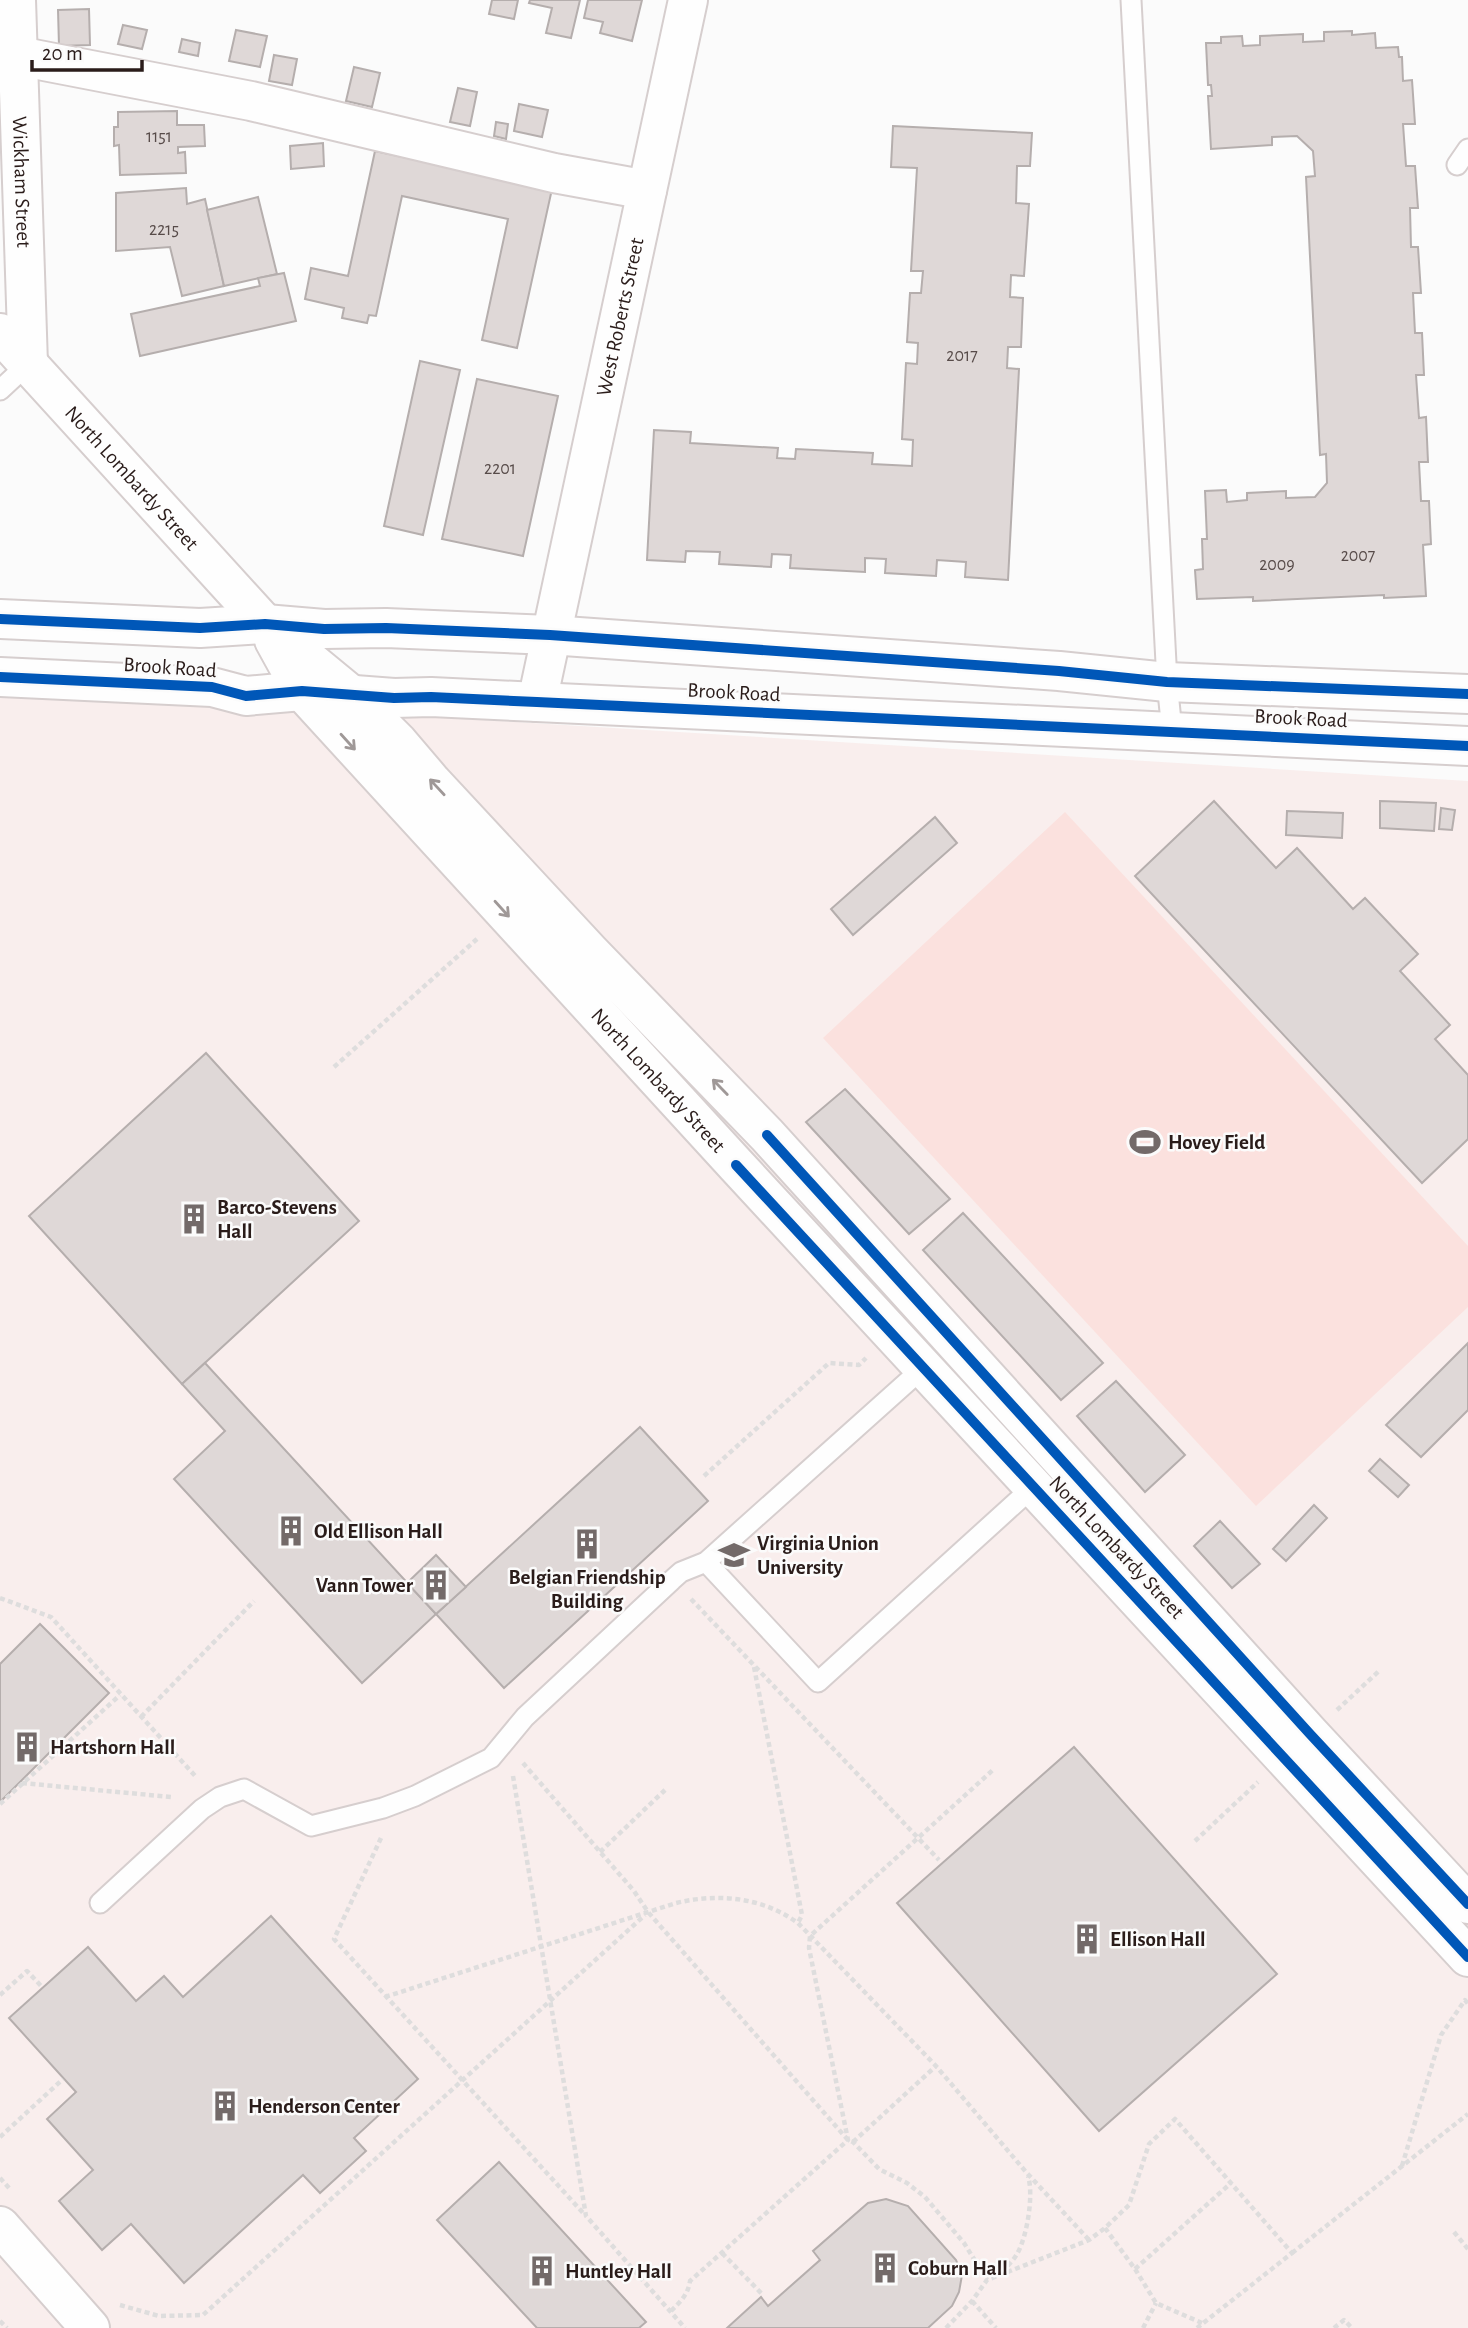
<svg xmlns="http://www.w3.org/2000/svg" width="1468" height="2328" font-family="'Alegreya Sans',sans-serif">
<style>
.built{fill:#f9eeed}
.green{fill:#fbe1de}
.building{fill:#dfd8d7;stroke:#b5aead;stroke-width:2}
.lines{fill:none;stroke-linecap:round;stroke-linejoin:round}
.lane-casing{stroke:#d6cece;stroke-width:23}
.street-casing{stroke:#d6cece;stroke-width:42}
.secondary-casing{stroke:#d6cece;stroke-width:42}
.path{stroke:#dedddd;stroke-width:4.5;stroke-dasharray:5 3.5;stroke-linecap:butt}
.lane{stroke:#fefefe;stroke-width:19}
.street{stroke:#fefefe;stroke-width:38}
.secondary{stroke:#fefefe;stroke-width:38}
.cycleway-casing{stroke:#fbfbfb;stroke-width:15}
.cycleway{stroke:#0057b8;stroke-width:10}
.oneway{stroke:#9f9897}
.labels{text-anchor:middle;stroke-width:5;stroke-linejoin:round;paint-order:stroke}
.number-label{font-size:18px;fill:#574b49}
.street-label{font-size:21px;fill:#2a1c1a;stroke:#fbfbfb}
.poi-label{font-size:21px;font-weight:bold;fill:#2a1c1a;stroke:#fbfbfb;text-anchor:start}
</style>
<rect width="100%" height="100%" fill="#fbfbfb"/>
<!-- built -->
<polygon class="built" points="0,690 1468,781 1468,2328 0,2328"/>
<!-- green -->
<polygon class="green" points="1065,812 1468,1246 1468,1307 1256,1506 823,1038"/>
<!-- building -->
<g class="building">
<polygon points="492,0 518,0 514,19 489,14"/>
<polygon points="530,0 580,0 571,38 546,33 552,8 529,3"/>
<polygon points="588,0 642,0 632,41 600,33 603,22 584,18"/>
<polygon points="89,9 90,45 59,46 58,10"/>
<polygon points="123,25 147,30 142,49 118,44"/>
<polygon points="236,30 267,36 260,67 229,61"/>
<polygon points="1352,31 1352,35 1375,33 1376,48 1398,47 1399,57 1402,57 1403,81 1412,80 1415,124 1403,124 1406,166 1415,166 1418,208 1410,208 1411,247 1418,247 1421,293 1413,293 1415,333 1422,333 1424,375 1416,375 1419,418 1426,417 1428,462 1419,462 1421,501 1429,501 1431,544 1423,545 1426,596 1384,598 1384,595 1253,601 1253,597 1197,599 1195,570 1203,569 1202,539 1207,539 1205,491 1226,490 1227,502 1247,500 1247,493 1286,491 1286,498 1315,497 1327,483 1326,454 1320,455 1306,177 1315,176 1313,151 1297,136 1272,137 1272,145 1211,149 1208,96 1212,96 1211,85 1208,85 1206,43 1221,43 1221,37 1242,36 1243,46 1260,45 1260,36 1303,34 1303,42 1324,41 1324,32"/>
<polygon points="182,39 200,43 198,56 179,52"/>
<polygon points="274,55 297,59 292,85 269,81"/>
<polygon points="354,67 380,73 372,107 346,101"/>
<polygon points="458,88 477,92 470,126 450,122"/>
<polygon points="519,104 548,110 542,137 514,131"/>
<polygon points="177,111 177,125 204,125 205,146 178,147 178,153 185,152 186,173 120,175 119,145 114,146 114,127 118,127 118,112"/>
<polygon points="496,122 508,124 506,139 494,136"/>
<polygon points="893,126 1032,133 1030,166 1017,166 1016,203 1029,204 1024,276 1011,275 1010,297 1023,298 1021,347 1008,347 1007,368 1019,369 1008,580 965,577 966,562 937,560 936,576 885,573 886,559 865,558 865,572 790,568 791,555 772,554 771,567 719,564 720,552 686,551 685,562 647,560 654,430 691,432 690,443 778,448 777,458 795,459 796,449 873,453 872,464 912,466 913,440 902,439 906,363 917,364 918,343 907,342 910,293 921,293 923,271 911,271 917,168 891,167"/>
<polygon points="323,143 324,166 291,169 290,146"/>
<polygon points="375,151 552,189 517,348 482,340 508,219 402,196 376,316 369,315 367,323 342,318 344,308 305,299 311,268 348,276"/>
<polygon points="186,188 187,204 205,199 224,286 182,296 170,247 116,251 116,193"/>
<polygon points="258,197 277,274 224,286 207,210"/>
<polygon points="284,273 296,321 140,356 131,314 260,286 258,278"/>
<polygon points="420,361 460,370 423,535 384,526"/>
<polygon points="477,379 558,396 523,556 442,539"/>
<polygon points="1214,801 1276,868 1297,848 1353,909 1365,898 1418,954 1400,971 1450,1025 1435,1039 1468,1075 1468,1139 1422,1183 1135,876"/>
<polygon points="1380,801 1436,803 1434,831 1380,828"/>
<polygon points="1441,808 1455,810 1452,830 1439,829"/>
<polygon points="1287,811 1343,813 1342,838 1286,835"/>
<polygon points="935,817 957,843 853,935 831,909"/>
<polygon points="206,1053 359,1221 182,1384 29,1216"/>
<polygon points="845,1089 950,1199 909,1234 806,1122"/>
<polygon points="963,1213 1103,1363 1061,1400 923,1250"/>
<polygon points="1468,1343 1468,1410 1421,1457 1386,1425"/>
<polygon points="205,1363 436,1614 362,1683 174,1479 225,1431 182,1384"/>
<polygon points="1116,1381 1185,1455 1145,1492 1077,1416"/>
<polygon points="640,1427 708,1501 504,1688 436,1614"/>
<polygon points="1380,1459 1409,1485 1398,1497 1369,1471"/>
<polygon points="1314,1505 1327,1518 1286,1561 1273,1549"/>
<polygon points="1220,1521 1260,1564 1232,1588 1194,1546"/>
<polygon points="436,1555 466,1587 436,1614 407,1583"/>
<polygon points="40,1624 109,1693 0,1802 0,1664"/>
<polygon points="1074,1747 1277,1974 1099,2131 897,1903"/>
<polygon points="271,1916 418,2079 354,2138 366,2151 320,2193 303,2175 184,2283 131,2224 102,2250 59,2201 93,2170 47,2119 76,2092 9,2018 88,1947 136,2001 164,1976 183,1997"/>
<polygon points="499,2162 646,2322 639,2328 537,2328 437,2220"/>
<polygon points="886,2199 908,2206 956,2260 962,2275 959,2292 952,2306 928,2328 727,2328 761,2297 768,2306 820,2260 813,2251 868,2203"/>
</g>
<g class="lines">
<!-- lane casing -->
<g class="lane-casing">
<g id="lane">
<polyline points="1131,0 1167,682 1172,731"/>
<polyline points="1457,165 1468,149"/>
<polyline points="0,390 28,364"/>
<polyline points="706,1562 818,1682 1034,1486"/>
<polyline points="100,1903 202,1809 220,1797 244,1789 311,1826 383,1808 415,1796 491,1758 525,1717 672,1580 681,1572 706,1562 924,1367"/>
</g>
</g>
<!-- street casing -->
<g class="street-casing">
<g id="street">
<path id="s1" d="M 16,0 L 28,364"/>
<polyline points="18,56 251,101 554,173 647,190"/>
<path id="s2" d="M 537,702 L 688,0"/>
<polyline points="0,2226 90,2328"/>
</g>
</g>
<!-- secondary casing -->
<g class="secondary-casing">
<g id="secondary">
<path id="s3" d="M 0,333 L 265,624 L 350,694 L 398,742 L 432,782 L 590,952 L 767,1135 L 1310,1734 L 1468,1904"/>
<polyline points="0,619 200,628 265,624 324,629 386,628 550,635 1059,671 1167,682 1468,694"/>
<path id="s4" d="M 274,640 L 302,691 L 736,1165 L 1468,1957"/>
<polyline points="0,677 212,687 246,696 302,691 394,698 431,697 537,702 1468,746"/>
</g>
</g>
<!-- path -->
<g class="path">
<polyline points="334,1067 477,939"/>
<polyline points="704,1476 829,1363 859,1365 866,1358"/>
<polyline points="0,1598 51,1617 197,1778"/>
<polyline points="691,1599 939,1860"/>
<polyline points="754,1667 802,1915 798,1923"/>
<polyline points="1337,1710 1379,1671"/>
<polyline points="141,1717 254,1601"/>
<polyline points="523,1763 634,1891 648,1912 848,2140 853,2142 879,2169 907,2183 925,2197 964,2243 987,2280"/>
<polyline points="513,1776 586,2216 685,2328"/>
<polyline points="22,1783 171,1797"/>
<polyline points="0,1804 120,1695"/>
<polyline points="381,1838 334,1939 585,2215"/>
<polyline points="1195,1841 1258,1782"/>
<polyline points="600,1852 665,1790"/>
<polyline points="0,1995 27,1971 43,1988"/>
<path d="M 385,1997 L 676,1903 C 718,1893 762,1897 798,1923 L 936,2066 L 1026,2172 L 1089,2240"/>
<polyline points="0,2137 63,2079"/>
<polyline points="853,2142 936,2066"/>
<polyline points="1402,2166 1441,2035 1465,2000 1468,2004"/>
<polyline points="0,2178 9,2188"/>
<polyline points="1105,2228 1135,2269 1156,2303 1202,2323"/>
<polyline points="1454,2232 1468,2249"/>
<polyline points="722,2253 762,2294"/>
<polyline points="1292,2253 1468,2114"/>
<polyline points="1135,2269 1231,2183"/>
<path d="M 1002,2272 C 1007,2266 1013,2261 1017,2254 C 1027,2237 1034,2195 1028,2176"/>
<polyline points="972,2301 996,2328"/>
<polyline points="120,2305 159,2316 203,2315 645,1915"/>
<path d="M 671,2311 C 680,2302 688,2295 690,2281 L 848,2140 L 809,1948 L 810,1936 L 994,1769"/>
<polyline points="0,2321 7,2328"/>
<polyline points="946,2328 972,2301 987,2280 1089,2240 1105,2228 1129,2205 1149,2144 1175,2119 1292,2253 1197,2328"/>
<polyline points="1143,2328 1156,2303"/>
<polyline points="1334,2328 1344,2320 1352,2328"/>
</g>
<!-- lane -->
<use href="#lane" class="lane"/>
<!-- street -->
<use href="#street" class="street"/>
<!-- secondary -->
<use href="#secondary" class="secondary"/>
<!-- cycleway casing -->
<g class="cycleway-casing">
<g id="cycleway">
<polyline points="0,619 200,628 265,624 324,629 386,628 550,635 1059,671 1167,682 1468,694"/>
<polyline points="0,677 212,687 246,696 302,691 394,698 431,697 537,702 1468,746"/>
<polyline points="767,1135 1310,1734 1468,1904"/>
<polyline points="736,1165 1468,1957"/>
</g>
</g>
<!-- cycleway -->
<use href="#cycleway" class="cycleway"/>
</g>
<!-- one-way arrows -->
<defs><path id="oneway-shaft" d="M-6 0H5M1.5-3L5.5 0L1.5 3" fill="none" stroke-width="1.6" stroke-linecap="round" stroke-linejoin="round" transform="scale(1.75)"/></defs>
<g class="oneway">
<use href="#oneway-shaft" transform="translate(348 742) rotate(48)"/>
<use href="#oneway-shaft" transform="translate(437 787) rotate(-133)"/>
<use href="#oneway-shaft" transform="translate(502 909) rotate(48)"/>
<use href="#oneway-shaft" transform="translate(720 1087) rotate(-134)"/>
</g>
<!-- icons -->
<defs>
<g id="stadium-bare" transform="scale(2.415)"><path d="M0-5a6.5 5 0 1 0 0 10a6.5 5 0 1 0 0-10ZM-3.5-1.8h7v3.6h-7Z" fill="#736a69" stroke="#fbfbfb" stroke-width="2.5" paint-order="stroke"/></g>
<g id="building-bare" transform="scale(2.415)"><path d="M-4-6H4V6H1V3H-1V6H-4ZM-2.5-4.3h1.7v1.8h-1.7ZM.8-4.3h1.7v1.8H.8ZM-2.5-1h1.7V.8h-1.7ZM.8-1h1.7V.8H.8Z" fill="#736a69" stroke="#fbfbfb" stroke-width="2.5" paint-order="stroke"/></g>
<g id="university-bare" transform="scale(2.415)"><path d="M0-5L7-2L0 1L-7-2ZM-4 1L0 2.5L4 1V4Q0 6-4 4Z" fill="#736a69" stroke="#fbfbfb" stroke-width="2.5" paint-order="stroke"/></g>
</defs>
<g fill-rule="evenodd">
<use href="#stadium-bare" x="1145" y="1142"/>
<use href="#building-bare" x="194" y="1219"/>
<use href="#building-bare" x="291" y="1531"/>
<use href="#building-bare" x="587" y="1544"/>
<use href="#university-bare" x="734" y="1555"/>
<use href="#building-bare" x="436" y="1585"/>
<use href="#building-bare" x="27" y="1747"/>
<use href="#building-bare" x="1087" y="1939"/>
<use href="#building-bare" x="225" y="2106"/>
<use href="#building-bare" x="885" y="2268"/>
<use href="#building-bare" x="542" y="2271"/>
</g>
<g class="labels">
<!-- number labels -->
<g class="number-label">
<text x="159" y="142">1151</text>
<text x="164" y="235">2215</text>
<text x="962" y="361">2017</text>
<text x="500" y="474">2201</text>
<text x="1358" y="561">2007</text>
<text x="1277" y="570">2009</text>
</g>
<!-- street labels -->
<g class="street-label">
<text dy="7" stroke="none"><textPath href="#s1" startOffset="182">Wickham Street</textPath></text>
<text dy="7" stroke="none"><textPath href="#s2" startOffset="394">West Roberts Street</textPath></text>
<text dy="7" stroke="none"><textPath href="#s3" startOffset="196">North Lombardy Street</textPath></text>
<text transform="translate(170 667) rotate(4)" y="7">Brook Road</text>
<text transform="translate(734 692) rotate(3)" y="7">Brook Road</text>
<text transform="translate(1301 718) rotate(3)" y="7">Brook Road</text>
<text dy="7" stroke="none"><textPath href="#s4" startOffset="586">North Lombardy Street</textPath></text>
<text transform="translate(1117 1547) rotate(47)" y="7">North Lombardy Street</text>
</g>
<!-- poi labels -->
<g class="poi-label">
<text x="1168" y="1149">Hovey Field</text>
<text x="217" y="1214">Barco-Stevens<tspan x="217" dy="24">Hall</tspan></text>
<text x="314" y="1538">Old Ellison Hall</text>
<text x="757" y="1550">Virginia Union<tspan x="757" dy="24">University</tspan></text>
<text x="587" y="1584" text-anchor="middle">Belgian Friendship<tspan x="587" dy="24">Building</tspan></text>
<text x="413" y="1592" text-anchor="end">Vann Tower</text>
<text x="50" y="1754">Hartshorn Hall</text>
<text x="1110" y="1946">Ellison Hall</text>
<text x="248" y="2113">Henderson Center</text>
<text x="908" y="2275">Coburn Hall</text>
<text x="565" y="2278">Huntley Hall</text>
</g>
</g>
<!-- scale -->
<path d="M32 60v10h110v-10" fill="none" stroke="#2a1c1a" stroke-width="3.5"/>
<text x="42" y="60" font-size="21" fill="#2a1c1a" stroke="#fbfbfb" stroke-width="5" paint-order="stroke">20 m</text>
</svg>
